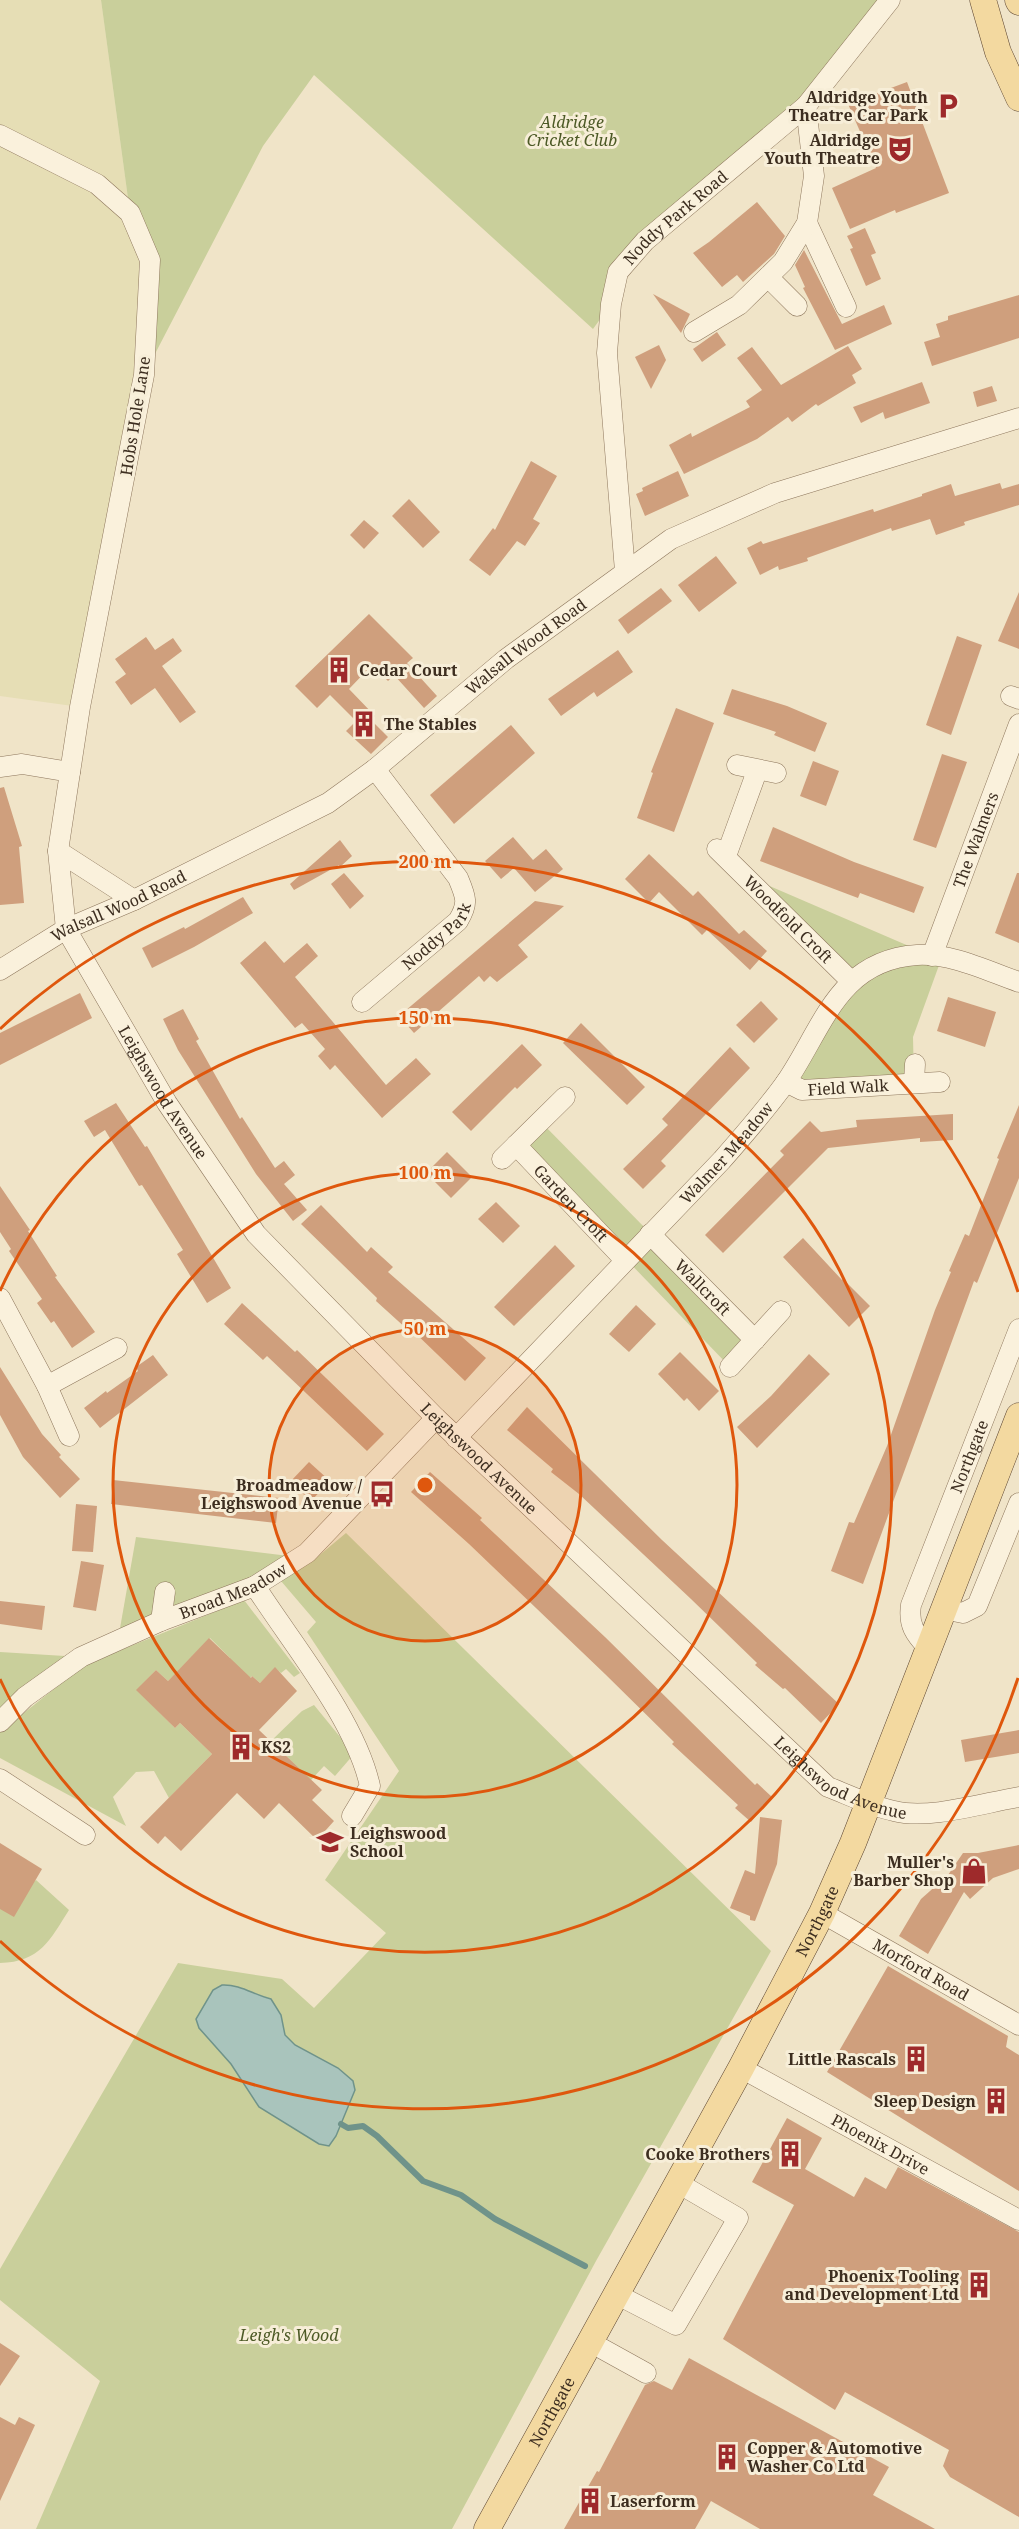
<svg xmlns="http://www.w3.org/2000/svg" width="1019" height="2529" font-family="'Noto Serif',serif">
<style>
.farmland{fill:#e6deb5}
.green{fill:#c9cf9b;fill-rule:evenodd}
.water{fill:#a9c4bc;stroke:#6f938a;stroke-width:1.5}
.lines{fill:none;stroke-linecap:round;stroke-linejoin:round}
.stream{stroke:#6f938a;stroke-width:6}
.building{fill:#cf9f7d}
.minor-casing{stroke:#8d765c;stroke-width:21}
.major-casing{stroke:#5b4430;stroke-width:27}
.minor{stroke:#faf1dc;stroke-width:20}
.major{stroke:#f3d9a0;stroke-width:26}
.ring{fill:none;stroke:#df570d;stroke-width:3}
.labels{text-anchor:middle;stroke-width:6;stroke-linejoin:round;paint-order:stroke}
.poi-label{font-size:16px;font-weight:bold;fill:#3d2e20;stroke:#f7eed8;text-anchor:end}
.park-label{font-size:16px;font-style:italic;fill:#4d5a26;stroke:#f7eed8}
.street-label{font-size:16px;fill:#3d2e20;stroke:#f7eed8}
.centre{fill:#df570d;stroke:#f7eed8;stroke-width:3}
.ring-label{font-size:18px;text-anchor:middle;font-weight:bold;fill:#df570d;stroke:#f7eed8;stroke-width:6;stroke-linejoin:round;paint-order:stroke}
</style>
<rect width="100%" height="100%" fill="#f0e4c8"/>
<!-- farmland -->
<polygon class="farmland" points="0,0 101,0 130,213 150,260 144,375 80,707 0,696"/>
<!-- green -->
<g class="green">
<polygon points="101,0 890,0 806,106 644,241 611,304 593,329 314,75 263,146 144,375 150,260 130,213"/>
<polygon points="744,875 932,956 942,957 913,1037 914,1082 786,1082 851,981"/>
<polygon points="540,1121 755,1340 730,1367 516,1145"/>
<path d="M 346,1533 L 771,1951 L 596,2261 L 452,2529 L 36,2529 L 100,2381 L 0,2300 L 0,2269 L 178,1963 L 282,1979 L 314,2008 L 386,1933 L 325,1880 L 399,1771 L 307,1632 L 316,1622 L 281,1581 L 316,1558 ZM 231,1985 L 271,1999 L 281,2015 L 285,2035 L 295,2045 L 338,2068 L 353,2081 L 355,2090 L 336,2136 L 259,2107 L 231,2064 L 199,2028 Z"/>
<polygon points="136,1537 289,1556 255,1580 119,1634"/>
<polygon points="244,1600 300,1673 294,1677 286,1669 281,1673 275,1668 260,1683 252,1676 225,1705 230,1658 210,1638 168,1681 156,1670 137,1690 175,1728 180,1723 212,1754 169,1798 154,1771 136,1772 113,1797 126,1826 0,1758 0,1732 84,1665"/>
<polygon points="0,1652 81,1657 0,1722"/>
<polygon points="314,1705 354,1754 335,1776 324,1766 311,1780 271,1741 302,1711"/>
<path d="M 36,1880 L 69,1910 C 50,1940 40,1962 0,1963 L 0,1909 Z"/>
</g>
<!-- water -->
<path class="water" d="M 222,1985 C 240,1984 254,1995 271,1999 L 281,2015 L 285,2035 L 295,2045 L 338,2068 L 353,2081 L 355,2090 L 336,2136 L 329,2146 L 319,2144 L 259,2107 L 231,2064 L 199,2028 L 196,2019 L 213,1990 Z"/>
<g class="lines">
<!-- stream -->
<polyline class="stream" points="341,2124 348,2128 363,2126 377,2136 423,2181 461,2195 495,2219 585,2266"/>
</g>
<!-- building -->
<g class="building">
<polygon points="907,82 949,193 896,213 895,210 850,229 832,188 876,168 848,104"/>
<polygon points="757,202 785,236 774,254 743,282 737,275 722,287 693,253 709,242"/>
<polygon points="865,228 876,253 871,255 881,279 866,286 850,249 853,248 847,236"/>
<polygon points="804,250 842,324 884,305 892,324 835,350 803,288 805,287 795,265"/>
<polygon points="653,294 690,314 681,333"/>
<polygon points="1019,295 1019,338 932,366 924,342 940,337 936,324 948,320 948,316"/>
<polygon points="717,332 726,345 702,362 693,349"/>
<polygon points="659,345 666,360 651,389 635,357"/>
<polygon points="848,346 862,369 852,375 856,383 818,406 816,404 792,422 788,417 757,439 684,474 669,445 691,433 692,437 750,407 746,401 762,390 737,358 752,347 781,385"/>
<polygon points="922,382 930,403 885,419 883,412 861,423 853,407"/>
<polygon points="992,386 997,401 977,407 973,392"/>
<polygon points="531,461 557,476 533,519 540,523 525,546 517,541 490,576 469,560 493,528 495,530"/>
<polygon points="678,471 689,496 645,516 636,494 643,491 642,488"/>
<polygon points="1000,483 1002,489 1019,484 1019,505 964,522 965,525 936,535 930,519 892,531 891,528 807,558 808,561 779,570 778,566 760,575 747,548 761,541 763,544 873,509 874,512 922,496 922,494 951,484 955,496"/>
<polygon points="409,499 440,532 423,548 392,516"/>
<polygon points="364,520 379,533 364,549 350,535"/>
<polygon points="716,556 737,583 699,612 678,585"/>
<polygon points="661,588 672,601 628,634 618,620"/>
<polygon points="1019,592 1019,649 998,641"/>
<polygon points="369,614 413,658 407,663 437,696 424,708 394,675 388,681 372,665 349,689 375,716 371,720 388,737 371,754 346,731 356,721 330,695 317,708 295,686"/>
<polygon points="957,636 982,645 951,735 926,725"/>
<polygon points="146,637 155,650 173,638 182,651 162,666 196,712 180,723 155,688 131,705 115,682 126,674 115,659"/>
<polygon points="618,650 633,672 597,697 594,692 561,716 548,699"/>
<polygon points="732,689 787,706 827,723 815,752 774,735 776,732 723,714"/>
<polygon points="676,708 714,723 674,832 637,818 653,773 651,772"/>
<polygon points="511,725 535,753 454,824 430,795"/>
<polygon points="942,754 967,762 936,848 913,840"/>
<polygon points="813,761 839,771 826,806 800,796"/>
<polygon points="4,787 22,846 19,847 24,903 0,905 0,788"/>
<polygon points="773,827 854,862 924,887 914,913 860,893 858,898 760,861"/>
<polygon points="513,837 533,860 546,849 563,869 535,892 514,868 501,879 485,861"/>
<polygon points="340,840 352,856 340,867 339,865 294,890 290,884"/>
<polygon points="649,854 693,896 698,891 739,934 744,930 767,951 750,970 707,930 702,935 659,892 649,903 625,879"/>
<polygon points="344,873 364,896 350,909 331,884"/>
<polygon points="1017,873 1019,873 1019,943 995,933"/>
<polygon points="243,897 253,913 194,947 152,968 142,948 184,927 185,929"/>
<polygon points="535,901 564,906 518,945 528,957 497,982 490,976 484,982 479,976 414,1033 399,1016"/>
<polygon points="265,941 284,963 307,943 318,956 295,977 386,1085 416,1058 431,1074 382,1118 335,1065 330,1070 318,1056 325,1049 302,1023 295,1028 240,963"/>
<polygon points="80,993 92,1018 0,1065 0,1033"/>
<polygon points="948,997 996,1012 985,1047 937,1031"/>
<polygon points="761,1001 778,1019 754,1043 736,1025"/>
<polygon points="183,1009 199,1039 196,1041 240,1119 242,1117 275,1168 284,1161 295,1175 284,1184 307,1210 293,1221 256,1174 178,1050 163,1019"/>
<polygon points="581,1023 645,1087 627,1105 563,1043"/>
<polygon points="522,1044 542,1065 517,1089 515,1087 471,1131 452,1112"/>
<polygon points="730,1047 750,1068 661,1161 666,1166 643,1189 623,1169 668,1125 662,1119"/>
<polygon points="116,1103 145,1147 147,1146 231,1288 207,1303 177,1254 183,1250 142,1185 139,1186 105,1130 94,1137 84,1121"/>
<polygon points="1019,1105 1019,1178 977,1283 974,1281 863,1584 831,1571 849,1522 854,1523 887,1446 935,1310 951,1272 949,1271 965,1234 969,1236 999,1159 997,1158"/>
<polygon points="953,1114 953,1140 920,1142 920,1138 828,1148 723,1253 705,1235 784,1155 780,1151 810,1121 821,1132 857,1127 856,1120"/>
<polygon points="447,1152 472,1177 451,1198 426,1173"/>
<polygon points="0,1186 30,1230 28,1231 57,1276 55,1277 95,1332 72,1348 54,1321 51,1323 37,1303 42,1299 9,1251 11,1249 0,1232"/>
<polygon points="496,1202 520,1226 503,1243 478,1219"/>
<polygon points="321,1205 367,1252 371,1247 393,1267 388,1272 486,1358 465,1381 410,1328 408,1330 376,1301 377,1298 301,1224"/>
<polygon points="803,1238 842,1280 843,1279 870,1306 849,1327 783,1257"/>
<polygon points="555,1245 575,1266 514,1326 494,1307"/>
<polygon points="242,1303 295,1352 297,1350 384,1434 367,1451 267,1356 263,1360 224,1324"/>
<polygon points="636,1305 656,1324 629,1352 609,1334"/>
<polygon points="680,1352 719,1391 699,1411 687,1398 684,1401 658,1374"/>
<polygon points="809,1354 830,1374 757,1448 737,1427 771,1396"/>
<polygon points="153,1355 168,1375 100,1428 84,1408 106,1391 107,1393 138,1371 136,1367"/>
<polygon points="0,1367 42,1434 61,1455 59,1457 80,1479 60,1498 23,1457 0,1415"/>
<polygon points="527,1407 662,1540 839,1704 821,1723 785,1688 783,1689 755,1665 757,1663 691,1599 579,1494 551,1472 553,1469 507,1430"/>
<polygon points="309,1462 330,1481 311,1501 290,1482"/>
<polygon points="430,1472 482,1518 480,1520 605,1637 755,1785 757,1783 772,1797 751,1822 735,1808 738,1805 672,1744 674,1742 605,1674 469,1544 411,1492"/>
<polygon points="113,1480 279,1498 276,1523 111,1504"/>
<polygon points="76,1504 97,1506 93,1552 72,1551"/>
<polygon points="81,1561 104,1565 96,1611 73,1607"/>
<polygon points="0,1601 45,1606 42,1630 0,1624"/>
<polygon points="209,1638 251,1678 252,1676 260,1683 275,1667 297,1691 259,1730 322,1790 312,1800 334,1821 317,1840 279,1803 264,1819 237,1793 181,1851 165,1836 158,1844 140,1827 212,1754 180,1723 175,1728 136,1690 156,1670 168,1681"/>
<polygon points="1019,1730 1019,1753 965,1762 961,1740"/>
<polygon points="760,1817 782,1820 777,1864 755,1921 750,1920 750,1916 730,1908 745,1870 755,1874"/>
<polygon points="0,1843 42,1869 14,1917 0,1909"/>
<polygon points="1019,1845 1019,1869 993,1878 970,1899 964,1892 928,1954 899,1936 921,1899 948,1875 963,1853 978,1853"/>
<polygon points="888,1966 1008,2036 1006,2047 1019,2055 1019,2191 827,2072"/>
<polygon points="787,2118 822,2138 805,2169 854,2197 865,2177 886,2189 898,2167 1019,2232 1019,2517 950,2477 943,2466 949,2450 845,2392 835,2410 723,2339 794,2205 752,2182"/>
<polygon points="0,2343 20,2356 0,2386"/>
<polygon points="689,2358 889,2467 873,2495 935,2529 760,2529 711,2501 695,2529 564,2529 597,2471 599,2472 645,2385 654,2381 672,2390"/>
<polygon points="0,2417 15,2425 19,2417 35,2425 0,2501"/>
</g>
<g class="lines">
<!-- minor casing -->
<g class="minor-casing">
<g id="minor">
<path id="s1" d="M 0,135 L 97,184 L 130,213 L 150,260 L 144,375 L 80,707 L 58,851 L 66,929 L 167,1103 L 256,1234 L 436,1418 L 828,1787 C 849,1795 871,1806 894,1811 C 929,1820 983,1803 1019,1797"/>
<polyline points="807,223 846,307"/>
<polyline points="768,277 797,306"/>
<polyline points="694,332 739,305 783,262 807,223 814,176 806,106"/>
<path id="s2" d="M 625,571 L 607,353 L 611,304 L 618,272 L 645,241 L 806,106 L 890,0"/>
<polyline points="1011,696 1019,699"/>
<polyline points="737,765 776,773"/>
<polyline points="0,767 22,764 70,772"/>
<path id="s3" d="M 717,849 L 851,981"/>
<polyline points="58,851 134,900"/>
<polyline points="726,856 757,771"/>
<path id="s4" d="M 932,956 L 1019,724"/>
<path id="s5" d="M 0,970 L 66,929 L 134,900 L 328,803 L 375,769 L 506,659 L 671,539 L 775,493 L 1019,418"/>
<path id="s6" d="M 362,1002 L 458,921 C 469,903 466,897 458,878 L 375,769"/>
<path id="s7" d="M 786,1082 L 802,1090 L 940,1082"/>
<polyline points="914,1082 915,1064"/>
<path id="s8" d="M 516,1145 L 624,1259"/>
<polyline points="502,1159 565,1097"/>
<path id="s9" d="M 650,1234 L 755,1340"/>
<polyline points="0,1298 47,1386 69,1436"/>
<polyline points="730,1367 781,1311"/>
<polyline points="47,1386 117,1348"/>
<path id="s10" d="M 456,1438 L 722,1160 C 744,1135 766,1110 786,1082 C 823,1028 838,960 917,955 C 952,953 987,971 1019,982"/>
<path d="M 255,1586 C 292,1644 355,1719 370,1786 L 352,1816"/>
<polyline points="943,1609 963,1613 977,1606 1019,1503"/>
<polyline points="161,1621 165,1592"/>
<path id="s11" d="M 928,1648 C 915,1634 908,1625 911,1605 L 1019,1329"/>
<path id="s12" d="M 0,1722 L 25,1697 L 81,1657 L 161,1621 L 255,1586 L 307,1553 L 436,1418"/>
<polyline points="0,1779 85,1835"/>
<path id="s13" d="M 822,1913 L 1019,2025"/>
<path id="s14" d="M 741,2068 L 1019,2220"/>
<polyline points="616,2294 676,2325 738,2218 678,2183"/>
<polyline points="590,2342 646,2373"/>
</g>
</g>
<!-- major casing -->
<g class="major-casing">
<g id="major">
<polyline points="983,0 998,52 1019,98"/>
<polyline points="1018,0 1019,2"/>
<path id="s15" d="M 487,2529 L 741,2068 L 822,1913 L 853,1843 L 1019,1416"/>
</g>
</g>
<!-- minor -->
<use href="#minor" class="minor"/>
<!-- major -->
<use href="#major" class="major"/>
</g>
<!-- distance rings -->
<circle cx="425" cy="1485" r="156" fill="#df570d" fill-opacity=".12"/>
<g class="ring">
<circle cx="425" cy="1485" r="156"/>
<circle cx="425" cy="1485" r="312"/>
<path d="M0 1291A467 467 0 1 1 0 1679"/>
<path d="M1018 1678A623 623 0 0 1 0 1941M0 1029A623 623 0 0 1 1018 1292"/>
</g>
<!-- icons -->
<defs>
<g id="parking-bare" transform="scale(2.07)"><path d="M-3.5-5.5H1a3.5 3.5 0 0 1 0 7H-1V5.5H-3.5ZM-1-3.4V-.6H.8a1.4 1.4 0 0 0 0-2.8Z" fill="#9e2a2b" stroke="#f7eed8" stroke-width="2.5" paint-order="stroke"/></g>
<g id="theatre-bare" transform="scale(2.07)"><path d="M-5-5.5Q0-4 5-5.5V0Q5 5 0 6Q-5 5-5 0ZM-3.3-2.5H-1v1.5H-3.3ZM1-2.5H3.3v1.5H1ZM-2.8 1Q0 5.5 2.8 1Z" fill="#9e2a2b" stroke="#f7eed8" stroke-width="2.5" paint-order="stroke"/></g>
<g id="building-bare" transform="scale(2.07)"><path d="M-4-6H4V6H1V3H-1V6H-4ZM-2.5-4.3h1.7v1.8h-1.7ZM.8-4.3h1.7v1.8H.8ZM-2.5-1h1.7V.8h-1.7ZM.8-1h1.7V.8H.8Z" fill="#9e2a2b" stroke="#f7eed8" stroke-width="2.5" paint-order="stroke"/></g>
<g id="bus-bare" transform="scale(2.07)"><path d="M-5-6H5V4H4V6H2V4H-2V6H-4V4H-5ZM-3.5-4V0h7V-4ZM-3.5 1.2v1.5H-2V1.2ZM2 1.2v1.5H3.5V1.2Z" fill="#9e2a2b" stroke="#f7eed8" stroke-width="2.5" paint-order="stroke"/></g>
<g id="school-bare" transform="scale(2.07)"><path d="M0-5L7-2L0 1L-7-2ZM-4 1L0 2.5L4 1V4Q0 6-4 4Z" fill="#9e2a2b" stroke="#f7eed8" stroke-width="2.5" paint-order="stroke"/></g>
<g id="shop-bare" transform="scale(2.07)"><path d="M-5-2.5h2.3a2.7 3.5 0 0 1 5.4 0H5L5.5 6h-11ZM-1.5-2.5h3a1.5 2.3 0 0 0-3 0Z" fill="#9e2a2b" stroke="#f7eed8" stroke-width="2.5" paint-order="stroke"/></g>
</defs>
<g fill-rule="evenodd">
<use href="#parking-bare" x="948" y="106"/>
<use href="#theatre-bare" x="900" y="149"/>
<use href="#building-bare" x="339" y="670"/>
<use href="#building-bare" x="364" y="724"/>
<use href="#bus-bare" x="382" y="1494"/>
<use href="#building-bare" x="241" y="1747"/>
<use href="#school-bare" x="330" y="1842"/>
<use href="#shop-bare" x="974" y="1871"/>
<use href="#building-bare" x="916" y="2059"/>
<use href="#building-bare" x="996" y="2101"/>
<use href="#building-bare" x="790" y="2154"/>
<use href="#building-bare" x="979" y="2285"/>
<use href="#building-bare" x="727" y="2457"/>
<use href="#building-bare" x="590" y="2501"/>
</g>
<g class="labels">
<!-- poi labels -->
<g class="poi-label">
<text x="928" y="103">Aldridge Youth<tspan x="928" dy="18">Theatre Car Park</tspan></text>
<text x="880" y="146">Aldridge<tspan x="880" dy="18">Youth Theatre</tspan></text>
<text x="359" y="676" text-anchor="start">Cedar Court</text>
<text x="384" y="730" text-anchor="start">The Stables</text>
<text x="362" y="1491">Broadmeadow /<tspan x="362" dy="18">Leighswood Avenue</tspan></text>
<text x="261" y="1753" text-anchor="start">KS2</text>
<text x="350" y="1839" text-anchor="start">Leighswood<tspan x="350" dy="18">School</tspan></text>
<text x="954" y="1868">Muller's<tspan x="954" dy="18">Barber Shop</tspan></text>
<text x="896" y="2065">Little Rascals</text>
<text x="976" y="2107">Sleep Design</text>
<text x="770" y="2160">Cooke Brothers</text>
<text x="959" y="2282">Phoenix Tooling<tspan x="959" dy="18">and Development Ltd</tspan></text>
<text x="747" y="2454" text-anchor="start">Copper &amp; Automotive<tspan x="747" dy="18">Washer Co Ltd</tspan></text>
<text x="610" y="2507" text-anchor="start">Laserform</text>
</g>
<!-- park labels -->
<g class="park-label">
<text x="572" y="128">Aldridge<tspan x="572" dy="18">Cricket Club</tspan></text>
<text x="289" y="2341">Leigh's Wood</text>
</g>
<!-- street labels -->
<g class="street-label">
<text dy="6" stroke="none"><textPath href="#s2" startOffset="380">Noddy Park Road</textPath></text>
<text transform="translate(135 416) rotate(-81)" y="6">Hobs Hole Lane</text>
<text dy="6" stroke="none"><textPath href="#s5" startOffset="621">Walsall Wood Road</textPath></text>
<text dy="6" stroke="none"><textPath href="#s4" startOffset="124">The Walmers</textPath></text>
<text dy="6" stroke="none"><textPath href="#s5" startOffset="135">Walsall Wood Road</textPath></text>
<text dy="6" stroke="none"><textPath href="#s3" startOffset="100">Woodfold Croft</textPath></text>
<text dy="6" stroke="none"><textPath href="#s6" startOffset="100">Noddy Park</textPath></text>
<text dy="6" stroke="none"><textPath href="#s7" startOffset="64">Field Walk</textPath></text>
<text dy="6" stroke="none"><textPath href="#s1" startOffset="1071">Leighswood Avenue</textPath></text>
<text dy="6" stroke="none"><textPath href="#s10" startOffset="393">Walmer Meadow</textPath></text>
<text dy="6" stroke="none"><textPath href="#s8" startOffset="80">Garden Croft</textPath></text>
<text dy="6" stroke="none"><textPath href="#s9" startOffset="75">Wallcroft</textPath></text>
<text dy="6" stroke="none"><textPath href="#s11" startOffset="208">Northgate</textPath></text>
<text dy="6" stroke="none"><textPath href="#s1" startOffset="1557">Leighswood Avenue</textPath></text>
<text dy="6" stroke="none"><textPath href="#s12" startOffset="270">Broad Meadow</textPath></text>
<text dy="6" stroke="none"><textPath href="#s1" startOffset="2043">Leighswood Avenue</textPath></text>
<text dy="6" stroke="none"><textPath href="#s15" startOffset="692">Northgate</textPath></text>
<text dy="6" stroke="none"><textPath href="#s13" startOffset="114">Morford Road</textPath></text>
<text dy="6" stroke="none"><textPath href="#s14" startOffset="159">Phoenix Drive</textPath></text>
<text dy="6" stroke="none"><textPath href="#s15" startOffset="134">Northgate</textPath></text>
</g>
</g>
<circle cx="425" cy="1485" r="9" class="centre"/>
<g class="ring-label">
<text x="425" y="868">200 m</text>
<text x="425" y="1024">150 m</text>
<text x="425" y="1179">100 m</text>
<text x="425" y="1335">50 m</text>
</g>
</svg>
